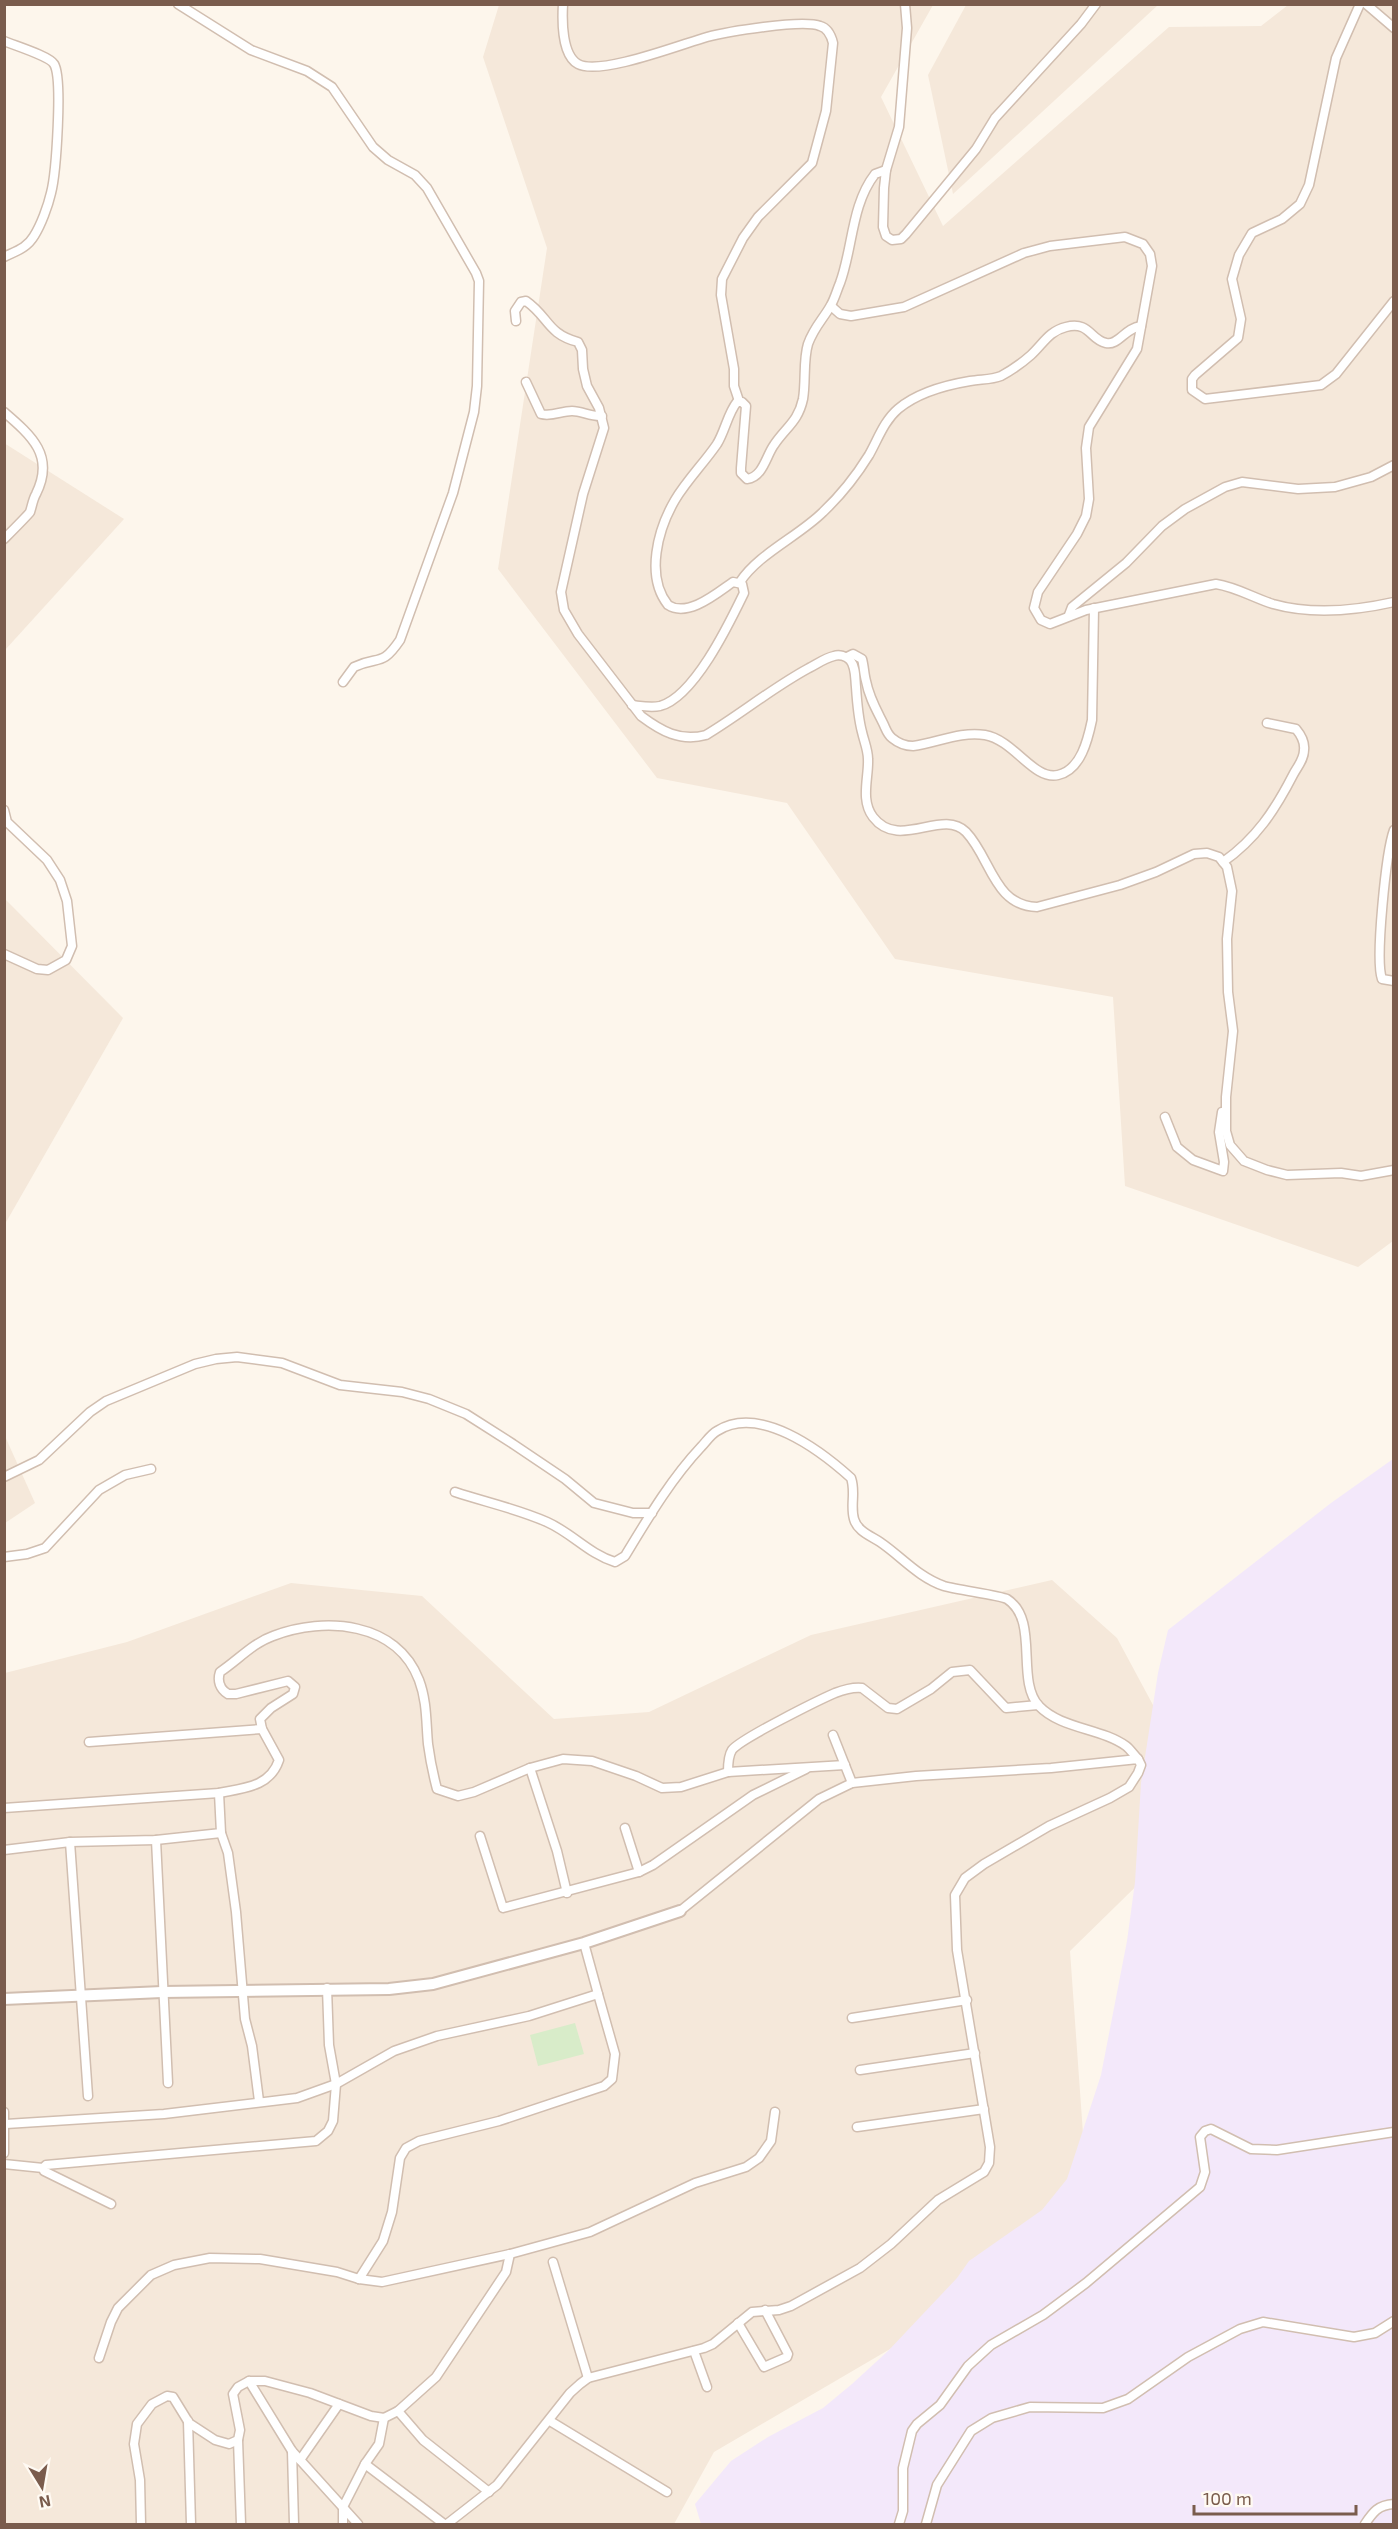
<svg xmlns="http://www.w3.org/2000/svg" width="1398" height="2529" font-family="'Exo 2',sans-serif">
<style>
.residential{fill:#f5e8da}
.education{fill:#f3e8fa}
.green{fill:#d8ecc9}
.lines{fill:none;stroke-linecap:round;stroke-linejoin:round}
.minor-casing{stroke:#d1beb0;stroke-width:11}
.tertiary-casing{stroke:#d1beb0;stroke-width:14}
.minor{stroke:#fff;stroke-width:8}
.tertiary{stroke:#fff;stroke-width:10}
</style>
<rect width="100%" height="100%" fill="#fdf6ec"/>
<!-- residential -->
<g class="residential">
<polygon points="499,5 933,5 881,97 943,226 1169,27 1261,26 1288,5 1393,5 1393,1241 1358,1267 1125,1186 1113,997 895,959 787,803 657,778 498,569 547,248 483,57"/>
<polygon points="966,5 1158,5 953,194 928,75"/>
<polygon points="4,443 124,519 5,650 4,650"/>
<polygon points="5,899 123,1018 5,1224"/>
<polygon points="4,1434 35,1503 5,1523 4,1523"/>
<polygon points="1052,1580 1117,1638 1211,1813 1070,1951 1090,2232 714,2452 674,2524 5,2524 5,1673 127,1642 291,1583 422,1596 554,1719 649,1712 811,1635"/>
</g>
<!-- education -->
<polygon class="education" points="1393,1459 1393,2524 701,2524 695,2504 731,2461 768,2437 823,2408 852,2384 888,2351 957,2278 969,2261 1042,2210 1067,2179 1101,2075 1127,1941 1135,1882 1141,1783 1158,1673 1168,1630 1331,1503"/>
<!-- green -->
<polygon class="green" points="575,2023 584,2054 538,2066 530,2035"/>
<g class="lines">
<!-- minor casing -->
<g class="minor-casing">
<g id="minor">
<path d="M 178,4 L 251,50 L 307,71 L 332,87 L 373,147 L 388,160 L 415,175 L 427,188 L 476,273 L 479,281 L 477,386 L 474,412 L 453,493 L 400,640 C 381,668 379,655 354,667 L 343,682"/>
<path d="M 563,4 C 562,21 562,55 578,64 C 600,76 682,44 707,37 C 726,32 802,19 820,26 C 828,28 831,35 833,43 L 826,111 L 812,163 L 758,217 L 743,238 L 722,279 L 721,295 L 734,369 L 734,386 L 739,401"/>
<polyline points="905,4 907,28 899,127 886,170 884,188 883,227 886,236 892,240 901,239 906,234 976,149 995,118 1081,24 1096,4"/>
<polyline points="1360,4 1336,58 1309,185 1300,204 1282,219 1252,233 1239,255 1232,279 1241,319 1238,338 1195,375 1192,379 1192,390 1205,399 1321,385 1336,374 1394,301"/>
<polyline points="1366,4 1394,28"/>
<path d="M 4,41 C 16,46 49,56 54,64 C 63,78 56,174 51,193 C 48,206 41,225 34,236 C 27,248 16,251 4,257"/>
<path d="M 831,306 L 840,314 L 851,316 L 904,307 L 1024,253 L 1050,246 L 1125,237 L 1143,244 L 1150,254 L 1152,266 L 1137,349 L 1089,427 L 1086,448 L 1089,499 L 1086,516 L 1077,534 L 1038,592 L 1034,608 L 1041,620 L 1050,624 L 1086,610 L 1216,584 C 1236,587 1254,598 1273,604 C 1312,615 1354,611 1394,602"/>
<path d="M 516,321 L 515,311 L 521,302 L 526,301 C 549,317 547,334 578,342 L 582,350 L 583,369 L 587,386 L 599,408 L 604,428 L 583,494 L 561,592 L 564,610 L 578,634 L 641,716 C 661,731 680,742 706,735 C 741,714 772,688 809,668 C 817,664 825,658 834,656 C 839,654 846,656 850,660 C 856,667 855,678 856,687 C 857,702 858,717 862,732 C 864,741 868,750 868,759 C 869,777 860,800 873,817 C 899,851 942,808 966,832 C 991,858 994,906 1037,907 L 1120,885 L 1156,872 L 1194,854 L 1207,853 L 1219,857 L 1227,867 L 1232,891 L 1227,939 L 1228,992 L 1233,1031 L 1226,1097 L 1226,1131 L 1230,1145 L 1244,1161 L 1267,1170 L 1287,1175 L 1341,1173 L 1361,1176 L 1394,1170"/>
<path d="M 526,382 L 541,414 C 552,417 561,411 572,411 C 582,411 591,417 602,416"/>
<path d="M 4,412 C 32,436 55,456 36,494 C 33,499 32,506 30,512 C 28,515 9,534 4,539"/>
<path d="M 740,582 C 758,554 799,536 823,512 C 841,495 856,476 869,455 C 878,439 884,421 898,409 C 917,393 946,385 970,381 C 981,379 991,380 1001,376 C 1012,370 1022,363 1031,355 C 1043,344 1049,331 1066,327 C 1090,321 1090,340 1106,343 C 1118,346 1125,328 1141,326"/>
<polyline points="1069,615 1072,607 1126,563 1162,526 1185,509 1225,487 1242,482 1298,489 1335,487 1371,477 1394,465"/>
<path d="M 847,657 L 853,654 L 862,659 C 864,666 864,674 866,681 C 869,697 876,709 883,723 C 886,729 887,734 892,738 C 898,743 906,746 913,746 C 937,743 960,731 985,735 C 1014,740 1034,781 1058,775 C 1081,770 1088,739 1092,720 L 1094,608"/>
<path d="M 632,705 C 641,706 651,708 660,706 C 694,697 729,624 744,593 L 742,584 L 733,582 C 717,593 688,618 668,605 C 645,576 658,529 675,500 C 687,480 704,463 717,444 C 725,431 728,413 737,402 L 742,402 L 746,406 L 741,468 L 741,473 L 747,479 C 763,477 766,456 774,445 C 786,427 798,422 803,399 C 806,381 803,360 808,344 C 814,327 824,318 831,305 C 835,298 837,290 840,283 C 853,248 851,205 875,174 L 886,170"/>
<polyline points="4,810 7,822 47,860 60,880 67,901 72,946 66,960 48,970 37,969 4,954"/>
<path d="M 1394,830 C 1386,852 1375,960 1382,979 L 1394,981"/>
<path d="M 1223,862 C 1256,839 1275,810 1293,775 C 1297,767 1304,760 1304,750 C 1305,742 1301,735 1296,729 L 1267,723"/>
<polyline points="1165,1117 1177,1147 1193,1160 1223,1171 1224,1162 1219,1132 1222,1112"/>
<polyline points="4,1477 39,1460 90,1412 106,1401 195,1364 216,1359 237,1357 282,1363 340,1385 402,1392 429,1399 466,1414 513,1444 565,1479 594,1503 633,1513 652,1513"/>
<path d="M 455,1492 C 485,1502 518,1509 547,1522 C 572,1533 589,1554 615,1562 L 625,1556 C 648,1518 671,1479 701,1447 C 706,1442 711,1434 717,1431 C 759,1404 820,1450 851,1478 C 856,1492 850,1505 854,1519 C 857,1531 871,1536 880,1542 C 902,1557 918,1577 944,1586 C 957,1590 999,1595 1007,1599 C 1040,1620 1015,1680 1039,1706 C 1061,1729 1101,1728 1126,1746 C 1130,1749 1134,1755 1138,1759"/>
<polyline points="4,1557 27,1554 45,1548 99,1490 125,1475 151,1469"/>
<polyline points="833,1735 852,1783"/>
<polyline points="89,1742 262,1729"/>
<polyline points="530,1768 557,1851 567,1893"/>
<path d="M 728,1772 C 728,1765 728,1756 732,1750 C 740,1739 819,1700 835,1693 C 843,1690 854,1687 862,1688 L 888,1708 L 897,1709 L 931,1689 L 952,1672 L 970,1670 L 1006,1708 L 1038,1705"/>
<path d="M 4,1808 L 219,1793 C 244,1788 270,1787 279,1760 L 262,1729 L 260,1719 L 271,1708 L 293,1694 L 295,1687 L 288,1681 L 236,1694 L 228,1694 C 220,1689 217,1681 220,1672 C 238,1660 253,1643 273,1636 C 325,1616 397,1622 419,1680 C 427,1701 426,1722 428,1744 C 430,1759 433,1774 437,1789 L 458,1796 L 474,1792 L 530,1768 L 563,1759 L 592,1761 L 636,1776 L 662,1788 L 681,1787 L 728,1772 L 845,1765"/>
<polyline points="625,1828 639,1872"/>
<polyline points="221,1833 228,1853 236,1912 245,2019 252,2046 259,2101"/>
<polyline points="480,1836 503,1908 639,1872 653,1865 753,1795 806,1769"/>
<polyline points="156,1840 168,2083"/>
<polyline points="70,1842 88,2096"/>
<polyline points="4,1850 70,1842 156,1840 221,1833 219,1793"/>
<polyline points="852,2018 967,2000"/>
<polyline points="860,2070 975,2053"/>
<polyline points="4,2112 4,2153"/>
<polyline points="6,2124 164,2114 297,2098 336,2084 394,2051 437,2036 529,2016 598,1994 584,1943"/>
<polyline points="857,2127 984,2109"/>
<polyline points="4,2164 43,2168"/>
<polyline points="111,2204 44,2171 43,2168 46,2165 316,2141 328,2131 333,2121 336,2084 329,2045 327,1988"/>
<polyline points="553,2262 588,2378"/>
<polyline points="359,2279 383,2241 392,2212 400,2158 406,2148 419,2141 499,2121 604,2086 612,2079 615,2054 598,1994"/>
<polyline points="738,2323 764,2367 787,2357 788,2354 765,2310"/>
<polyline points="694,2351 707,2387"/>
<polyline points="99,2358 111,2322 118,2308 151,2275 174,2265 210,2258 260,2259 337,2272 359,2279 382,2282 510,2254 590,2232 695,2183 746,2167 759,2158 771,2141 775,2112"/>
<polyline points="249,2381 292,2451 358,2524"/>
<polyline points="398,2411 423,2440 489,2492"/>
<polyline points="188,2421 191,2524"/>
<polyline points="550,2421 667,2492"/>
<polyline points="238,2440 241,2524"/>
<polyline points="292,2451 294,2524"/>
<polyline points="300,2460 339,2404"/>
<polyline points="365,2464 379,2444 384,2418"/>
<polyline points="141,2524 140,2480 134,2444 137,2424 152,2404 167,2396 173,2397 189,2423 215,2440 229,2444 238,2440 240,2430 233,2394 238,2387 249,2381 265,2381 310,2393 371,2416 384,2418 398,2411 436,2377 506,2272 510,2254"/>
<polyline points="343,2524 343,2507 365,2464 444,2524"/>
<polyline points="447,2524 497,2485 570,2393 580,2384 588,2378 704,2348 713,2344 752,2312 779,2310 791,2306 860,2268 891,2244 938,2200 984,2172 989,2163 990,2147 957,1950 955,1895 965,1878 984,1864 1049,1826 1110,1798 1129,1787 1138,1773 1141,1765 1138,1759 1051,1768 916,1776 852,1783 819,1799 680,1911"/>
<polyline points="899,2524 903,2511 903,2468 912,2431 917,2424 940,2405 968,2366 991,2345 1043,2315 1086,2283 1200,2187 1205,2172 1200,2137 1205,2131 1211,2129 1251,2149 1277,2150 1394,2132"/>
<polyline points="926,2524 937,2485 971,2431 992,2418 1030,2407 1103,2408 1128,2399 1188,2357 1240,2329 1263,2322 1354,2337 1375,2333 1394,2321"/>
<path d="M 1365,2524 C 1373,2512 1378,2505 1394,2504"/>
</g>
</g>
<!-- tertiary casing -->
<g class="tertiary-casing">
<polyline id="tertiary" points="4,1999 162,1992 389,1989 433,1984 584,1943 680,1911"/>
</g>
<!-- minor -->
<use href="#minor" class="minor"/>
<!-- tertiary -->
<use href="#tertiary" class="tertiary"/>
</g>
<!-- border -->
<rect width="1398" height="2529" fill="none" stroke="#7a5c4d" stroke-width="12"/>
<!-- north arrow -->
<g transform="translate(42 2487) rotate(169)" stroke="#fffaf3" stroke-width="4.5" paint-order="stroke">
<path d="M0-4.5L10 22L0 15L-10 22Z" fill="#7a5c4d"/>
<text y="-9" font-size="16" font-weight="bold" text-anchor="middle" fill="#7a5c4d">N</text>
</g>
<!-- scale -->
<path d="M1194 2505v9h162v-9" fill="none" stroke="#7a5c4d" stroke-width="3"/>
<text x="1203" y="2505" font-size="18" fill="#7a5c4d" stroke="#fffaf3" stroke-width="4.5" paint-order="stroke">100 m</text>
</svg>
